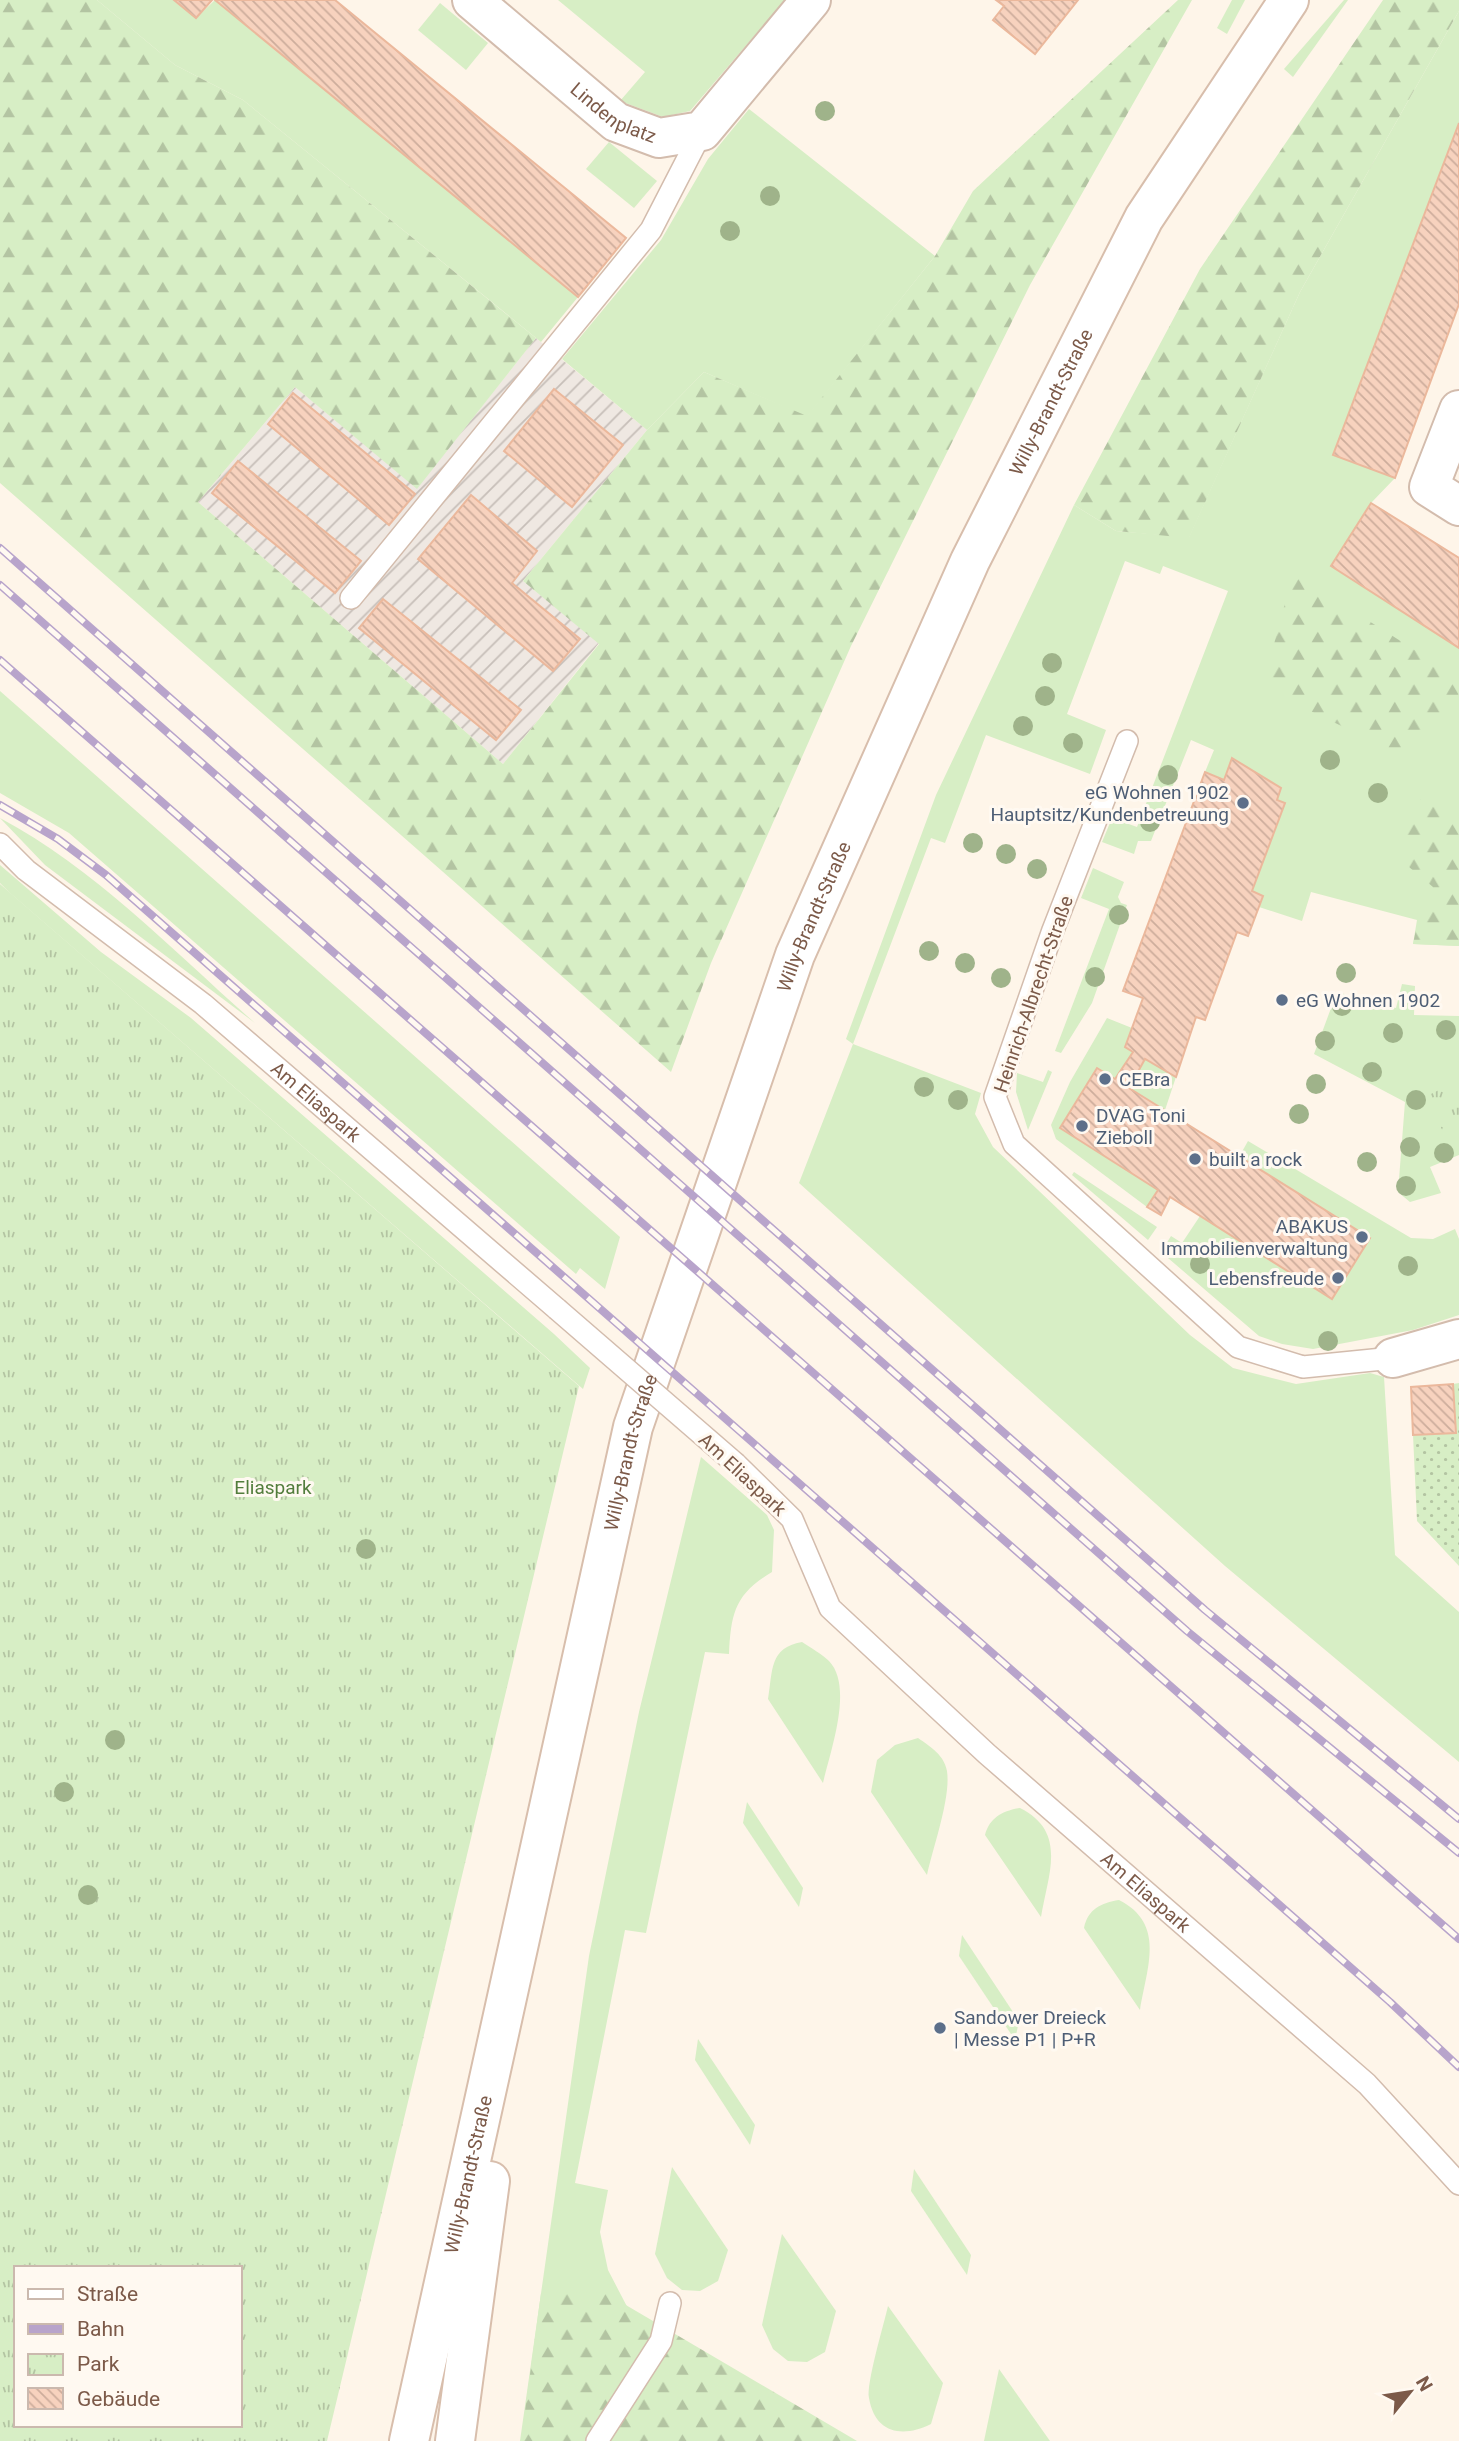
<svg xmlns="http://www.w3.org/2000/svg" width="1459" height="2441" font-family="Roboto,sans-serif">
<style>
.industrial{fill:url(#industrial-furrows)}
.grass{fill:#d7eec5}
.forest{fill:url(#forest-firs)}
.park{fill:url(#park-tufts);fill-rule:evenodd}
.garden{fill:url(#garden-dots)}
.building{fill:url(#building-back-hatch);stroke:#ebb89c;stroke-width:2}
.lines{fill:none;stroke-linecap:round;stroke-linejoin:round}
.lane-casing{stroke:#d3bcad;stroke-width:24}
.street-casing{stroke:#d3bcad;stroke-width:42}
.secondary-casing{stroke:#d8beac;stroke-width:42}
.lane{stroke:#fff;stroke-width:21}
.street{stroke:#fff;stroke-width:38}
.secondary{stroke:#fff;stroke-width:38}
.rail-casing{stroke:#b8a4cb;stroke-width:8}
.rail{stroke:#fff9f1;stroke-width:5;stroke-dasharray:16;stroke-linecap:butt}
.lane-bridge-casing{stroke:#d3bcad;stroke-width:24;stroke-linecap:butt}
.lane-bridge{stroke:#fff;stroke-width:21}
.tree{fill:#9fb38a}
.service-dot{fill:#5c6f8a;stroke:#fff9f1;stroke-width:2.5}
.labels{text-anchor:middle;stroke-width:6;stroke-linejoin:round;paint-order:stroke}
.street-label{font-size:19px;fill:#7c5a49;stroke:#fff9f1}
.service-label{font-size:19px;fill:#4e5e75;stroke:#fff9f1;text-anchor:start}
.park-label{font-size:19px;fill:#527d3c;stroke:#fff9f1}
</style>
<defs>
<pattern id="industrial-furrows" width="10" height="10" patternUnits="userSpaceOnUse" patternTransform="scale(1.75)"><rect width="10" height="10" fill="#efe8e2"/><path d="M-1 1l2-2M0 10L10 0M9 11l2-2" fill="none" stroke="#c7bfb9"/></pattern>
<pattern id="forest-firs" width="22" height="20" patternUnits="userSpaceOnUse" patternTransform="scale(1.75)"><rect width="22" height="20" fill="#d7eec5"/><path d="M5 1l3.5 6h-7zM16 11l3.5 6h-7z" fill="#b3c4a2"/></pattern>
<pattern id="park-tufts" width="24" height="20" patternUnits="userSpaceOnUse" patternTransform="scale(1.75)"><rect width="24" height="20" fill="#d7eec5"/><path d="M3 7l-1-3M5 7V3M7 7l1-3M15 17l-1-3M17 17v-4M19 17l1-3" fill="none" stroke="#b3c4a2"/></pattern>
<pattern id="garden-dots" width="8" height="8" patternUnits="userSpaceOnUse" patternTransform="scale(1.75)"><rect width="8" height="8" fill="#d7eec5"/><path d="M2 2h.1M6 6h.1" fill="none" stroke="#b3c4a2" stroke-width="1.8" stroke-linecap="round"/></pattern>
<pattern id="building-back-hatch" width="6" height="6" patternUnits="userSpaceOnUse" patternTransform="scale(1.75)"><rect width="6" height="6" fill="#f7d2be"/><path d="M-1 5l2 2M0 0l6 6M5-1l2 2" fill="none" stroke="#cdad9c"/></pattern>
</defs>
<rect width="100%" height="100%" fill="#fef5e9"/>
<!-- industrial -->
<polygon class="industrial" points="536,338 647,430 523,581 599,643 503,764 198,502 295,387 417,488"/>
<!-- grass -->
<g class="grass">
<polygon points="97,0 174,0 196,18 215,0 578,297 541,342 243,100 175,65"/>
<polygon points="558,0 785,0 690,111 663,117 620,101 645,72"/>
<polygon points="1232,0 1245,0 1227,34 1217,28"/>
<polygon points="1344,0 1348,0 1293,77 1284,69"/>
<polygon points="440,3 488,43 466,70 418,30"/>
<polygon points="1459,11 1459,123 1334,455 1395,478 1371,503 1331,566 1459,648 1459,946 1413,944 1417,920 1311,892 1302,921 1259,907 1263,896 1252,891 1285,803 1277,800 1281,788 1233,759 1224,780 1205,772 1214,750 1191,740 1151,841 1138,841 1134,854 1102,842 1112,818 1137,827 1228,591 1163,566 1160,574 1125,561 1067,714 1106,730 1090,774 986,735 945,843 931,838 853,1044 981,1093 975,1114 993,1147 1190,1335 1233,1368 1296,1384 1370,1373 1384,1377 1395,1555 1459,1612 1459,1762 1225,1566 799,1183 853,1044 846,1039 936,795 1074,505 1116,531 1189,537 1300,292"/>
<polygon points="749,109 935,256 807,417 704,372 647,430 562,359 661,240 708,159"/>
<polygon points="609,142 657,181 634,208 586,169"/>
<polygon points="0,691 620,1237 605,1289 580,1268 576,1274 69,833 0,793"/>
<path d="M 0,818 C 96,869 174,952 255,1023 L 45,865 Z"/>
<polygon points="0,865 101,952 191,1018 554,1334 590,1368 583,1389 10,893 0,883"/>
<polygon points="1093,868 1124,882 1118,897 1121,903 1127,905 1092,1003 1061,1053 1055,1051 1109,909 1081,898"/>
<polygon points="1402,984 1415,986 1414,1015 1459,1016 1459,1155 1430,1167 1441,1193 1410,1202 1398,1192 1405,1102 1314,1054 1337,992 1396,1008"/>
<polygon points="1107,1018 1132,1028 1125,1047 1176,1077 1165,1110 1097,1068 1060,1128 1158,1190 1147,1207 1056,1139 1051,1125 1070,1082"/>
<polygon points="1048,1070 1052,1072 1028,1130 1016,1092 1017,1073 1043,1082"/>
<polygon points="1248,1141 1411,1238 1433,1239 1455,1229 1459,1239 1459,1315 1413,1330 1313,1349 1282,1344 1259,1336 1161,1252 1171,1236 1182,1243 1200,1216 1332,1299 1239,1157"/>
<polygon points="1074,1172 1157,1227 1148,1240 1072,1175"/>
<path d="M 701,1457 L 767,1515 L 774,1530 L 772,1572 C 735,1594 731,1613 729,1654 L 705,1652 L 646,1933 L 625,1930 L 575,2183 L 608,2190 L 600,2232 L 608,2270 L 634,2320 L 583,2441 L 520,2441 L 589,1956 L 639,1712 Z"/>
<path d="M 802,1642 C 811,1648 822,1654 829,1661 C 854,1687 830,1752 823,1783 L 768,1699 C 773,1670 769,1648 802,1642 Z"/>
<path d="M 918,1738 C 931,1747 944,1755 947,1771 C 951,1798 933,1847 927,1875 L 871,1792 L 877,1760 L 895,1745 Z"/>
<polygon points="747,1802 803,1888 799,1907 743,1823"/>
<path d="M 1020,1808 C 1068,1832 1048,1874 1041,1917 L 985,1835 C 990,1817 1003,1811 1020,1808 Z"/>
<path d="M 1119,1900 C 1166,1924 1147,1967 1140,2010 L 1084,1928 C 1088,1909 1101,1903 1119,1900 Z"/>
<polygon points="962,1935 1019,2021 1015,2040 959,1956"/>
<polygon points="698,2039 755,2125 750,2145 695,2060"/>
<polygon points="672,2167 728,2250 718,2281 700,2291 682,2290 667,2278 655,2254"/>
<polygon points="914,2169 971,2255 967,2275 911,2191"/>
<polygon points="782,2234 836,2311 825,2352 807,2362 788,2361 773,2349 762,2325"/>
<path d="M 888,2306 L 943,2383 L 931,2424 C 903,2438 875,2434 869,2398 C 866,2384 884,2324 888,2306 Z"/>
<polygon points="999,2369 1050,2441 984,2441"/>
</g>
<!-- forest -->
<g class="forest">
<polygon points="0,0 97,0 175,65 243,100 536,338 417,489 295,387 198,502 503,764 599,644 523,581 647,430 704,372 807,416 935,256 973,191 1178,0 1192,0 1030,285 851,646 711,963 671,1072 0,483"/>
<polygon points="1383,0 1459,0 1459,11 1300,292 1189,538 1116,531 1074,505 1200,269"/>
<polygon points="1293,573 1459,678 1459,694 1402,755 1304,708 1266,674"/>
<polygon points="1423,795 1459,813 1459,946 1413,944 1418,920 1425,921 1433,887 1409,867 1402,833"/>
<polygon points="602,2291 857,2441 521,2441 541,2293"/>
</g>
<!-- park -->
<g class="park">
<path d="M 0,884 L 579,1386 L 327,2441 L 0,2441 ZM 16,2268 L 240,2268 L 240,2425 L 16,2425 Z"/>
<polygon points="1459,1080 1459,1135 1448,1141 1425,1097"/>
</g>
<!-- garden -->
<polygon class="garden" points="1459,1383 1459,1566 1417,1521 1413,1435 1456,1433 1453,1384"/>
<!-- building -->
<g class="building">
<polygon points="174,0 212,0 196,18"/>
<polygon points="215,0 335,0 626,238 578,297"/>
<polygon points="996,0 1078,0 1035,54 993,20 1004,6"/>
<polygon points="1459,123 1459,304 1395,478 1333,455"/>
<polygon points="554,389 623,445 572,507 504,451"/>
<polygon points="293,393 415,494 389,525 268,424"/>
<polygon points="238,461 361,561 335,593 212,493"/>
<polygon points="471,495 537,551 512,583 580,639 553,671 418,559"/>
<polygon points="1371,503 1459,558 1459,648 1331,566"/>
<polygon points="383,599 521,710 496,740 359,628"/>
<polygon points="1232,758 1281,788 1277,800 1285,803 1252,891 1263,896 1248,936 1237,932 1205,1020 1196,1017 1176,1077 1145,1059 1129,1088 1370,1238 1332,1299 1170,1197 1161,1215 1147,1207 1158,1190 1060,1128 1097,1068 1115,1079 1133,1052 1125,1047 1143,998 1123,991 1205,772 1224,780"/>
<polygon points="1453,1384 1456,1433 1413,1435 1411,1387"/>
</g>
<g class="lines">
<!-- lane casing -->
<g class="lane-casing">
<g id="lane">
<polyline points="351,598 651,230 702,131"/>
<polyline points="1127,741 1053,930 995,1097 1014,1144 1238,1347 1303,1367 1393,1358"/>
<path id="s1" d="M 0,844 L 26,870 L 203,1004 L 557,1309"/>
<path id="s2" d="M 736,1464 L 792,1519 L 830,1608 L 987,1754 L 1367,2084 L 1459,2184"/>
<polyline points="597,2441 661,2341 670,2303"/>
</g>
</g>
<!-- street casing -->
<g class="street-casing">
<g id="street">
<path id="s3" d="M 472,0 L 616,122 L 659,138 L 702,131 L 811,0"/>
<polyline points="1459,410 1429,487 1459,506"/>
<polyline points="1393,1358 1459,1339"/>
</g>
</g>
<!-- secondary casing -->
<g class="secondary-casing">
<g id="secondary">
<path id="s4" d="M 409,2441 L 633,1427 L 795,955 L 970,561 L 1144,218 L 1289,0"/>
<polyline points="455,2441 490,2181"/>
</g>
</g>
<!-- lane -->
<use href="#lane" class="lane"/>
<!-- street -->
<use href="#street" class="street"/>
<!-- secondary -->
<use href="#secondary" class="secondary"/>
<!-- rail casing -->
<g class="rail-casing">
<g id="rail">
<polyline points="0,548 1205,1610 1459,1819"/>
<polyline points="0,585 1187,1631 1459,1853"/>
<polyline points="0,660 1459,1939"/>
<polyline points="0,805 58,839 106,875 1390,2002 1459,2067"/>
</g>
</g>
<!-- rail -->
<use href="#rail" class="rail"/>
<!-- lane-bridge casing -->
<g class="lane-bridge-casing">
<polyline id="lane-bridge" points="557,1309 736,1464"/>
</g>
<!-- lane-bridge -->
<use href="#lane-bridge" class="lane-bridge"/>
</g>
<!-- trees -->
<g class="tree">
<circle cx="825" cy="111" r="10"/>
<circle cx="770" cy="196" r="10"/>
<circle cx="730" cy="231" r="10"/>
<circle cx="1052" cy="663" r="10"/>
<circle cx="1045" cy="696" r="10"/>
<circle cx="1023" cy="726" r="10"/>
<circle cx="1073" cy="743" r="10"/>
<circle cx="1330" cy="760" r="10"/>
<circle cx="1168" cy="775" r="10"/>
<circle cx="1378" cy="793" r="10"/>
<circle cx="1150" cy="822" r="10"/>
<circle cx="973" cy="843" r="10"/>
<circle cx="1006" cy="854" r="10"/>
<circle cx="1037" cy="869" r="10"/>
<circle cx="1119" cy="915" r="10"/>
<circle cx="929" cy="951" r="10"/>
<circle cx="965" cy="963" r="10"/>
<circle cx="1346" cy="973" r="10"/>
<circle cx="1095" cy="977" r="10"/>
<circle cx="1001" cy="978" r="10"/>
<circle cx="1342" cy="1006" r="10"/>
<circle cx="1446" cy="1030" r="10"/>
<circle cx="1393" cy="1033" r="10"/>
<circle cx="1325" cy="1041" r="10"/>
<circle cx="1372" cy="1072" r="10"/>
<circle cx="1316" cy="1084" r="10"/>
<circle cx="924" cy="1087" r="10"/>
<circle cx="958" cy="1100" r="10"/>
<circle cx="1416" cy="1100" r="10"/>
<circle cx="1299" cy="1114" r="10"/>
<circle cx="1410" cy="1147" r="10"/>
<circle cx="1444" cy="1153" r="10"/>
<circle cx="1367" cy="1162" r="10"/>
<circle cx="1406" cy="1186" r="10"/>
<circle cx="1200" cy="1264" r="10"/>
<circle cx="1408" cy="1266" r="10"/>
<circle cx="1328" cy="1341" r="10"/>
<circle cx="366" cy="1549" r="10"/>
<circle cx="115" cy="1740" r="10"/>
<circle cx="64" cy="1792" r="10"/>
<circle cx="88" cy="1895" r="10"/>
</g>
<!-- markers -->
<g class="service-dot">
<circle cx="1243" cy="803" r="7"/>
<circle cx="1282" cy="1000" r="7"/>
<circle cx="1105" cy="1079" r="7"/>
<circle cx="1082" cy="1126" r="7"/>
<circle cx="1195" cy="1159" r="7"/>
<circle cx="1362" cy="1237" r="7"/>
<circle cx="1338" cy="1278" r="7"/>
<circle cx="940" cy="2028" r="7"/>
</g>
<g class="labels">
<!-- street labels -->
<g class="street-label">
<text dy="7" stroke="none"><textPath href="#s3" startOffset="182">Lindenplatz</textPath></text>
<text dy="7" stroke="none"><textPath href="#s4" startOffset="2147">Willy-Brandt-Straße</textPath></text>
<text dy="7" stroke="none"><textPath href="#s4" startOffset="1580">Willy-Brandt-Straße</textPath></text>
<text transform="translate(1033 994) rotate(-71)" y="7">Heinrich-Albrecht-Straße</text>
<text dy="7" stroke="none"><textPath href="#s1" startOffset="408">Am Eliaspark</textPath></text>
<text dy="7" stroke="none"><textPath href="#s4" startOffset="1013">Willy-Brandt-Straße</textPath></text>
<text transform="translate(743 1474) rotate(43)" y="7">Am Eliaspark</text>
<text dy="7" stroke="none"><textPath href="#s2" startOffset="600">Am Eliaspark</textPath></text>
<text dy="7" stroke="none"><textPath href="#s4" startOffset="273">Willy-Brandt-Straße</textPath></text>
</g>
<!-- service labels -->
<g class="service-label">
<text x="1229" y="799" text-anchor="end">eG Wohnen 1902<tspan x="1229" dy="22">Hauptsitz/Kundenbetreuung</tspan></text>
<text x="1296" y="1007">eG Wohnen 1902</text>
<text x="1119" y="1086">CEBra</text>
<text x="1096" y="1122">DVAG Toni<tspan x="1096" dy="22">Zieboll</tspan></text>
<text x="1209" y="1166">built a rock</text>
<text x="1348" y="1233" text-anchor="end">ABAKUS<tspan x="1348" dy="22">Immobilienverwaltung</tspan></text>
<text x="1324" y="1285" text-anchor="end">Lebensfreude</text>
<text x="954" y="2024">Sandower Dreieck<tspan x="954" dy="22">| Messe P1 | P+R</tspan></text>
</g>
<!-- park labels -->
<g class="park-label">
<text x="273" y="1494">Eliaspark</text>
</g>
</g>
<!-- legend -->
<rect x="14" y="2266" width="228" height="161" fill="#fff9f1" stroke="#cbb9ae" stroke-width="2"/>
<rect x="28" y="2289" width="35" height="10" fill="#ffffff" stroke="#cbb9ae" stroke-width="2"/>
<text x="77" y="2301" font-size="21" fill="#7c5a49">Straße</text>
<rect x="28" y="2324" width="35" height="10" fill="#b8a4cb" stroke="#cbb9ae" stroke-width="2"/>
<text x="77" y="2336" font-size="21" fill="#7c5a49">Bahn</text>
<rect x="28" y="2354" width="35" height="21" fill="url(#park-tufts)" stroke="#cbb9ae" stroke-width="2"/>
<text x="77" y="2371" font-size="21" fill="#7c5a49">Park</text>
<rect x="28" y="2388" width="35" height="21" fill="url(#building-back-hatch)" stroke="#cbb9ae" stroke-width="2"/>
<text x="77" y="2406" font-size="21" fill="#7c5a49">Gebäude</text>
<!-- north arrow -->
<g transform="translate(1410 2392) rotate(60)" stroke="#fff9f1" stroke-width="5" paint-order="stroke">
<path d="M0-5L12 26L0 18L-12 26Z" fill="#7c5a49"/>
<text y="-10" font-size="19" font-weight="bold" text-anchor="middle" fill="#7c5a49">N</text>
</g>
</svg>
